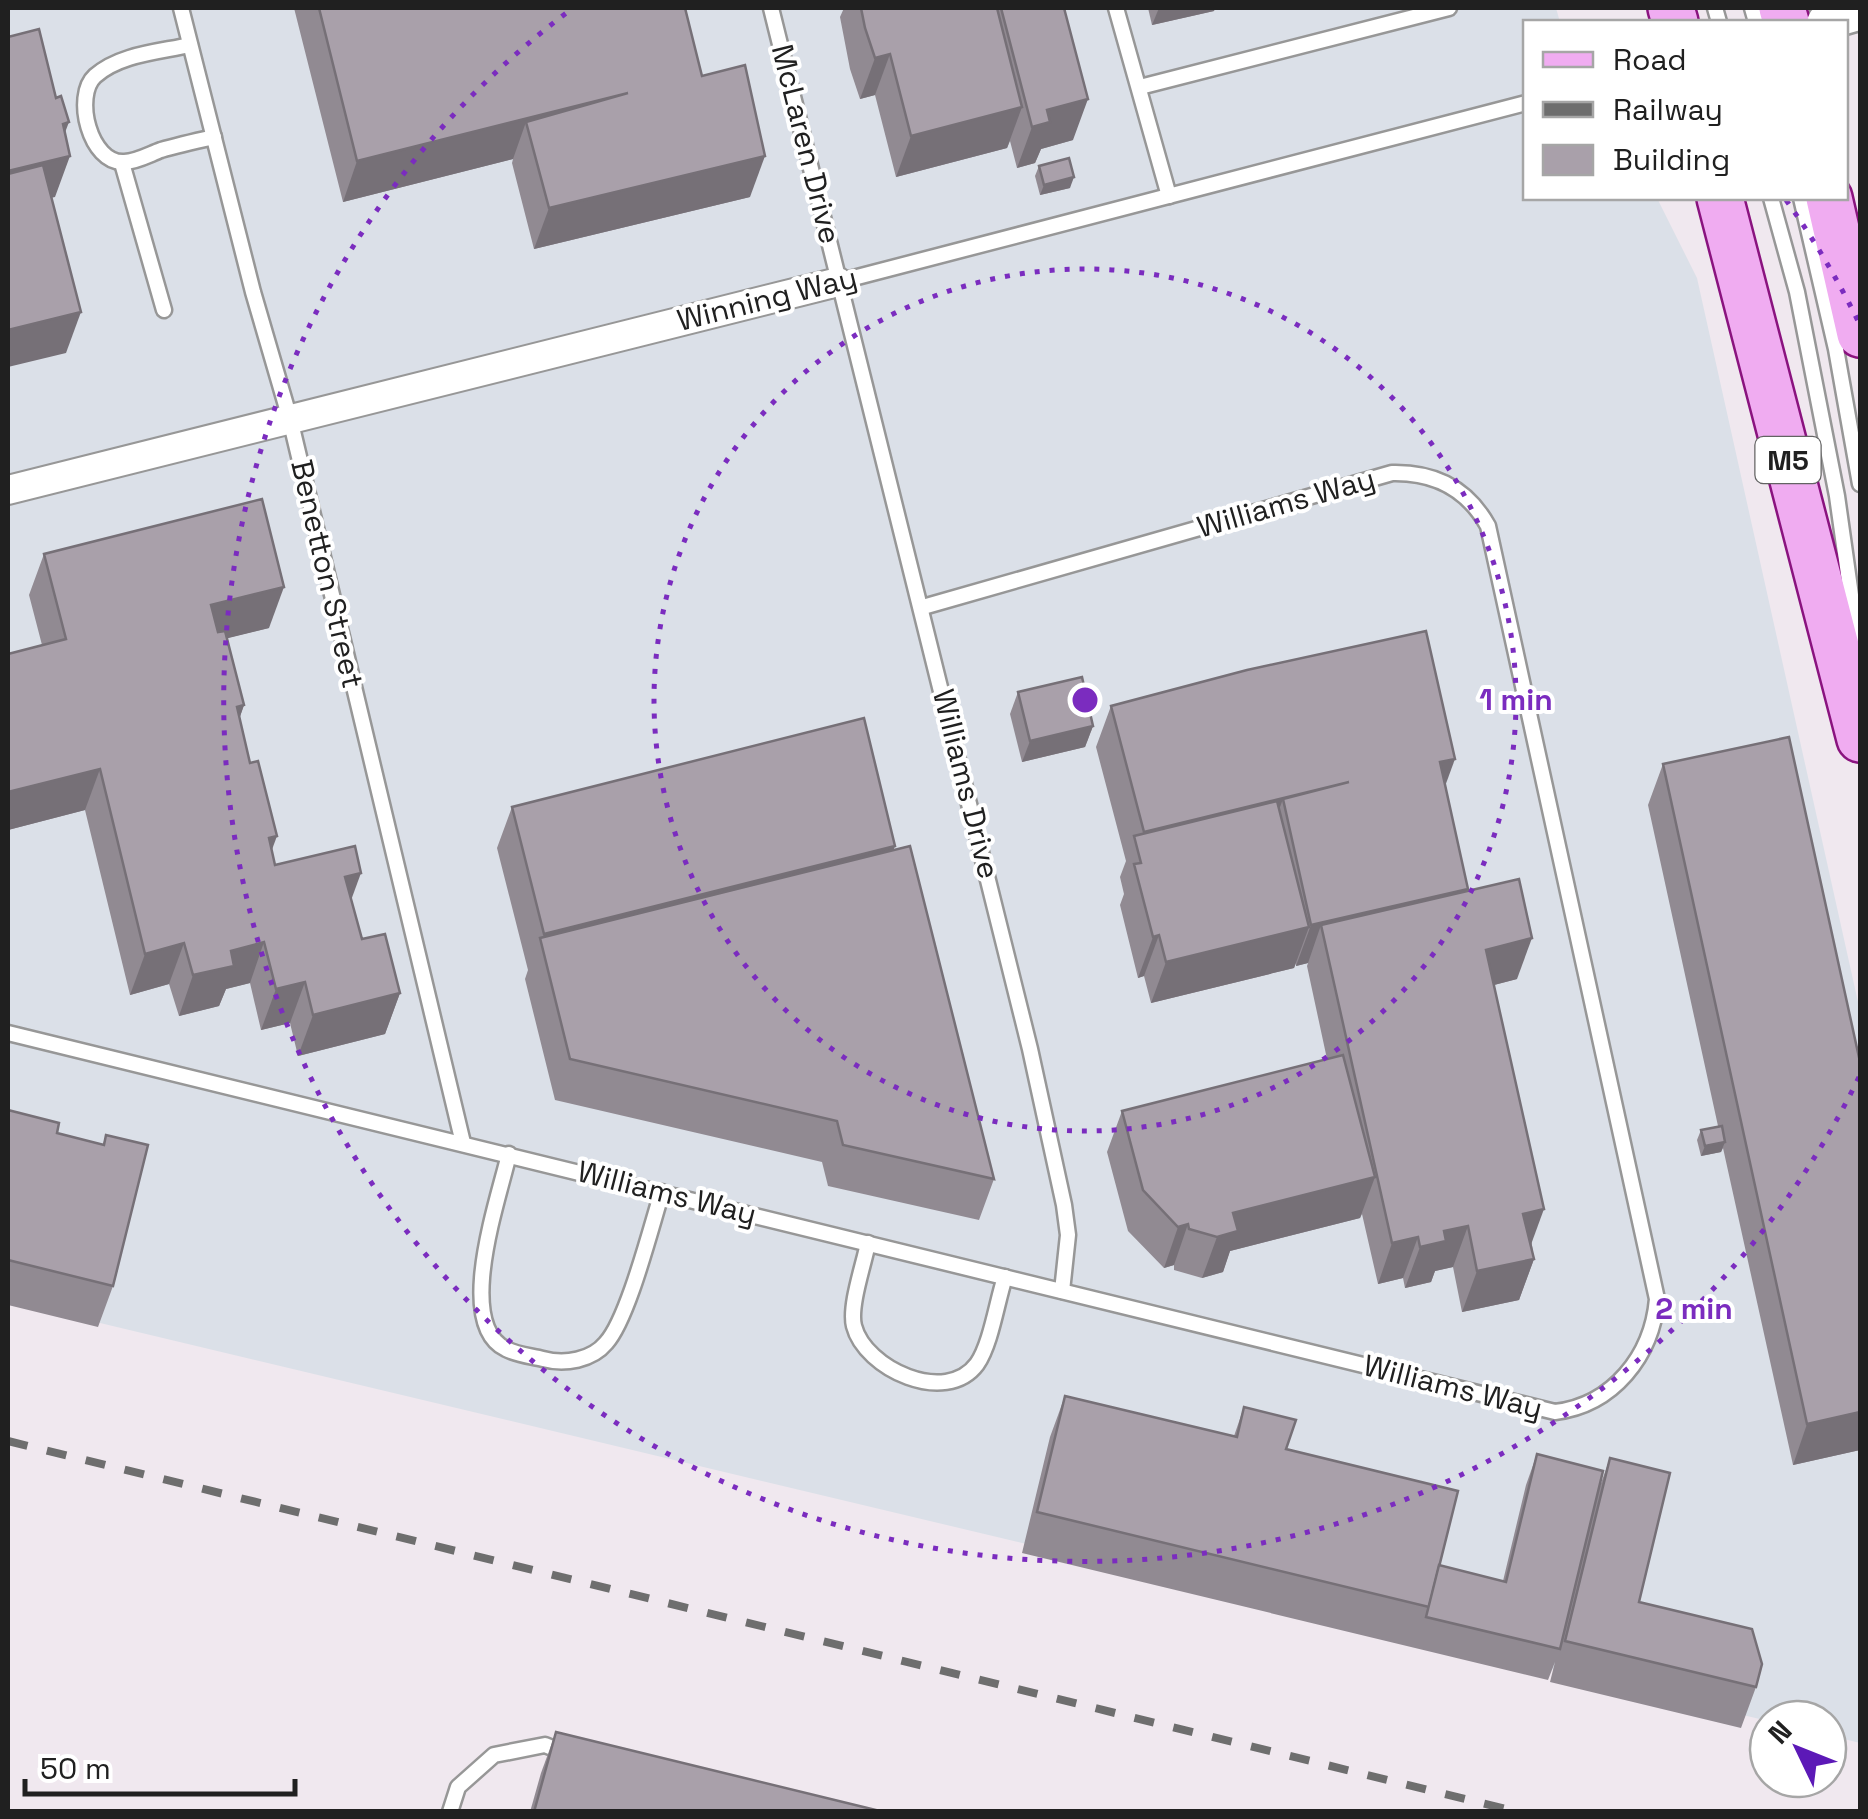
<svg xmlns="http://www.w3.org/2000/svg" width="1868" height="1819" font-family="'Space Grotesk',sans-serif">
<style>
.industrial{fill:#dbe0e8}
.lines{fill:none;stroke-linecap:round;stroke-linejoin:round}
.service-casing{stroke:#979797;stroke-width:19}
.minor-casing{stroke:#979797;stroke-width:32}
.tertiary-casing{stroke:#979797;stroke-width:40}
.primary-casing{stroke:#8a137f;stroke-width:50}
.service{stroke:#fff;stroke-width:14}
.minor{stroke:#fff;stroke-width:28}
.tertiary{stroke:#fff;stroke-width:35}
.primary{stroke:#f0acf1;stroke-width:45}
.rail{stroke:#6e6e6e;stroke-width:8;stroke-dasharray:20 20;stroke-linecap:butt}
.wall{fill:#918a92}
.shaded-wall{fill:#767077}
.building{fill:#a9a0aa;stroke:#767077;stroke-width:2.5}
.ring{fill:none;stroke:#7b2cbf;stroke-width:5;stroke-dasharray:5 10}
.labels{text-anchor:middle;stroke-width:8;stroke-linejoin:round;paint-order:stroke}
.shield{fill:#fff;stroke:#636363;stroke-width:2.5}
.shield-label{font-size:28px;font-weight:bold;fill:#202020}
.street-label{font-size:30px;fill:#202020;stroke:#fff}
.centre{fill:#7b2cbf;stroke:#fff;stroke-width:5}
.ring-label{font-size:30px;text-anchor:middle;font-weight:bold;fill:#7b2cbf;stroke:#fff;stroke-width:8;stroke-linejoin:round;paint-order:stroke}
</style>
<rect width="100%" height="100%" fill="#f0e8ef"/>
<!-- industrial -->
<polygon class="industrial" points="8,8 1556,8 1560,22 1526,22 1526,198 1657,198 1697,278 1860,1011 1860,1743 1828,1735 1828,1719 1768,1721 8,1301"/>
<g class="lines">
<!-- service casing -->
<g class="service-casing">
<g id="service">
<polyline points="181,8 253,292 290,419 463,1143"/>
<polyline points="771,8 1030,1049 1064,1205 1068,1235 1062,1291"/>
<polyline points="1116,8 1169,196"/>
<polyline points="1715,8 1719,22"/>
<polyline points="1752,8 1756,22"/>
<path d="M 190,45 C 159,52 120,54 95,76 C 73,96 90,164 124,162 C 136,162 150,154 161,150 C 178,145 196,141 214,137"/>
<polyline points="1140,87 1449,8"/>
<polyline points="122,163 164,310"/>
<polyline points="1771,198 1797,292 1837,496 1860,659"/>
<polyline points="1801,198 1836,349 1860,484"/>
<polyline points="838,282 1526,103"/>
<path d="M 8,1033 L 1555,1412 C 1613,1405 1652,1356 1657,1299 L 1488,526 C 1467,488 1434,472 1392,473 L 923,607"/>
<path d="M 509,1154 C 499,1198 454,1324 506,1349 C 517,1355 531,1356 543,1359 C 565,1365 592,1360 606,1343 C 628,1319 651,1227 662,1192"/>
<path d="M 868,1243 C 864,1264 849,1306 854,1326 C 865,1369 946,1406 977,1364 C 991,1344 997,1301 1005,1277"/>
<polyline points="450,1812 458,1787 494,1755 545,1745 567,1754"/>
</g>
</g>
<!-- minor casing -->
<g class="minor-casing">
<polyline id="minor" points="8,490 838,282"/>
</g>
<!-- tertiary casing -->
<g class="tertiary-casing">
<polyline id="tertiary" points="1825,22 1860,12"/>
</g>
<!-- primary casing -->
<g class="primary-casing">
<g id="primary">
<polyline points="1671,8 1675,22"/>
<polyline points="1782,8 1786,22"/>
<polyline points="1720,198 1860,739"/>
<polyline points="1829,198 1860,334"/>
</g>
</g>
<!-- service -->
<use href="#service" class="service"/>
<!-- minor -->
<use href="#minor" class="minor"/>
<!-- tertiary -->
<use href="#tertiary" class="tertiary"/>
<!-- primary -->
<use href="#primary" class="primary"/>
<!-- rail -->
<polyline class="rail" points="8,1441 1518,1812"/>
</g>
<!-- wall -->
<g class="wall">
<polygon points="294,8 685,8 702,76 750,197 534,249 512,163 513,159 343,202"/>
<polygon points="844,8 1064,8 1073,140 1041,149 1035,163 1017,168 1010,141 1007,148 896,177 875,95 860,99 850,69 840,17"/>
<polygon points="1148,8 1215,8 1214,11 1152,25"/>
<polygon points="1039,166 1070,188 1040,195 1035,176"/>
<polygon points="44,554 269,628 227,638 244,705 239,719 275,865 351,900 362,939 400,993 385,1034 298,1056 290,1023 261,1030 250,983 226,989 219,1006 179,1016 169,984 130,995 85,810 8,830 8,654 42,645 29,595"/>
<polygon points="1018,692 1093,726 1085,747 1022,762 1010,714"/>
<polygon points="1111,706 1445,786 1468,891 1517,979 1494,985 1534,1259 1519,1300 1462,1312 1453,1267 1435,1271 1431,1282 1405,1288 1403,1278 1378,1284 1362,1214 1360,1218 1230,1251 1223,1272 1202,1278 1174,1270 1174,1265 1164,1268 1128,1231 1107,1152 1122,1111 1327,1059 1307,966 1308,963 1296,966 1296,963 1294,968 1151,1003 1144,976 1138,978 1120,905 1124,894 1120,877 1126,861 1096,747"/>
<polygon points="1663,764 1860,1062 1860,1450 1793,1465 1723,1148 1721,1152 1701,1156 1697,1140 1701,1130 1718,1126 1648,805"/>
<polygon points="512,807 894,850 994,1179 979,1220 828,1186 822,1162 555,1100 525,979 528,970 497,848"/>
<polygon points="8,1110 57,1133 103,1144 106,1135 113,1286 98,1327 8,1305"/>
<polygon points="1065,1396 1234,1436 1244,1407 1286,1449 1439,1565 1503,1581 1526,1485 1537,1454 1600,1486 1610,1458 1639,1602 1756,1687 1741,1728 1550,1682 1555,1662 1548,1680 1022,1553 1050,1437"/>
<polygon points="556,1732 884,1812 530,1812 541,1773"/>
</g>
<!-- shaded-wall -->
<g class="shaded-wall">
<polygon points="1159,8 1215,8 1214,11 1152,25"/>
<polygon points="890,54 875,95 860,99 875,58"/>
<polygon points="628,93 526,122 513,159 343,202 357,161"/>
<polygon points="1088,99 1073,140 1041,149 1035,163 1017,168 1032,127 1047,110"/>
<polygon points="1022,107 1007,148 896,177 911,136"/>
<polygon points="69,122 55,159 70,156 55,197 8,208 8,171 63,124"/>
<polygon points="765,156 750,197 534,249 549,208"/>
<polygon points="1074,177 1070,188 1040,195 1044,185"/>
<polygon points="81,312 66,353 8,367 8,330"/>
<polygon points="284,587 269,628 196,646 211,605"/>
<polygon points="244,705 230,746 237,707"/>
<polygon points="1093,726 1085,747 1022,762 1030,741"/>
<polygon points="1455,759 1440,800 1440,762"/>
<polygon points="100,769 85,810 8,830 8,792"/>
<polygon points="1349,782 1283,799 1268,839 1141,863 1138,848 1144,832"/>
<polygon points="277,836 262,877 269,838"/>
<polygon points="895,846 880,887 541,943 544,934"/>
<polygon points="361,873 346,914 345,877"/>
<polygon points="1468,889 1454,930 1321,925 1308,963 1296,966 1311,925"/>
<polygon points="1309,927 1294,968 1151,1003 1166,962"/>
<polygon points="1159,935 1144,976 1138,978 1153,937"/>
<polygon points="1532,938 1517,979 1471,991 1486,950"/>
<polygon points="264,942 250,983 226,989 219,1006 179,1016 193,975 231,951"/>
<polygon points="184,943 169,984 130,995 145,954"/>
<polygon points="305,982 290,1023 261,1030 276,989"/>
<polygon points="400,993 385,1034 298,1056 313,1015"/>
<polygon points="1725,1142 1721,1152 1701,1156 1705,1146"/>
<polygon points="1375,1177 1360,1218 1230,1251 1223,1272 1202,1278 1217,1237 1233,1213"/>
<polygon points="1544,1209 1529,1250 1523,1214"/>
<polygon points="1188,1224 1174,1265 1164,1268 1178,1227"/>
<polygon points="1468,1226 1453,1267 1435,1271 1431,1282 1405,1288 1420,1247 1444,1231"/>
<polygon points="1418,1237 1403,1278 1378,1284 1392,1243"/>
<polygon points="1534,1259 1519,1300 1462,1312 1477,1271"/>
<polygon points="1860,1412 1860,1450 1793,1465 1807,1424"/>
</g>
<!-- building -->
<g class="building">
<polygon points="319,8 685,8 702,76 745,65 765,156 549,208 526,122 628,93 357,161"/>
<polygon points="861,8 997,8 1022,107 911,136 890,54 875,58 865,28"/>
<polygon points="1001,8 1064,8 1088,99 1047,110 1050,122 1032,127"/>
<polygon points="39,29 56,98 61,96 69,122 63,124 70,156 8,171 8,37"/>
<polygon points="1069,158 1074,177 1044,185 1039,166"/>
<polygon points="43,165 81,312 8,330 8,174"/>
<polygon points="262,499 284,587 211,605 218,632 225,631 244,705 237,707 250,763 258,761 277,836 269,838 275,865 355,846 361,873 345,877 362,939 385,934 400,993 313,1015 305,982 276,989 264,942 231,951 234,966 193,975 184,943 145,954 100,769 8,792 8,654 66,639 44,554"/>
<polygon points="1426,631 1455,759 1440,762 1468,889 1311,925 1283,799 1349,782 1144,832 1111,706 1247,670"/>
<polygon points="1082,677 1093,726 1030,741 1018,692"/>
<polygon points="864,718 895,846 544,934 512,807"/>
<polygon points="1789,737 1860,1062 1860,1412 1807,1424 1663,764"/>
<polygon points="1277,801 1309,927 1166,962 1159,935 1153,937 1134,864 1141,863 1134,836"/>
<polygon points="910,846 994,1179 843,1145 837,1121 570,1059 540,938"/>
<polygon points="1519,879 1532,938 1486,950 1544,1209 1523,1214 1534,1259 1477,1271 1468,1226 1444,1231 1446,1241 1420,1247 1418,1237 1392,1243 1321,925"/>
<polygon points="1343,1055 1375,1177 1233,1213 1238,1231 1217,1237 1189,1229 1188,1224 1178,1227 1143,1190 1122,1111"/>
<polygon points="8,1110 59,1123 57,1133 104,1145 106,1135 148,1145 113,1286 8,1260"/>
<polygon points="1722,1126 1725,1142 1705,1146 1701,1130"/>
<polygon points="1065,1396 1237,1437 1244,1407 1296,1420 1286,1449 1458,1491 1429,1607 1037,1512"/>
<polygon points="1537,1454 1603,1471 1560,1649 1426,1617 1439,1565 1506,1582"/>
<polygon points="1610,1458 1670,1473 1639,1602 1752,1629 1762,1664 1756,1687 1565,1641"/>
<polygon points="556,1732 884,1812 534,1812"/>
</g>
<!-- distance rings -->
<g class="ring">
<circle cx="1085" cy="700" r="431"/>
<path d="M1859 1077A861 861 0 1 1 573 8M1786 200A861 861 0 0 1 1859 323"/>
</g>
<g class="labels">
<!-- shield labels -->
<rect class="shield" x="1755.5" y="437" width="65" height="46" rx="8"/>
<g class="shield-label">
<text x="1788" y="470">M5</text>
</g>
<!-- street labels -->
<g class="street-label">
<text transform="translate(806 144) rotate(76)" y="10">McLaren Drive</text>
<text transform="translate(767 299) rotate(-14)" y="10">Winning Way</text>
<text transform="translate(1286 503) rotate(-16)" y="10">Williams Way</text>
<text transform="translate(327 574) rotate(77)" y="10">Benetton Street</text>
<text transform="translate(966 784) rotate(76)" y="10">Williams Drive</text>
<text transform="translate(667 1193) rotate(14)" y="10">Williams Way</text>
<text transform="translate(1453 1387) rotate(14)" y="10">Williams Way</text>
</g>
</g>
<circle cx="1085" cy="700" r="15" class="centre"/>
<g class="ring-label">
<text x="1516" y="710">1 min</text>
<text x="1694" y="1319">2 min</text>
</g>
<!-- border -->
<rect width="1868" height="1819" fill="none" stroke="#202020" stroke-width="20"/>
<!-- legend -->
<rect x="1523" y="20" width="325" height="180" fill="#ffffff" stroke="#a6a6a6" stroke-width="2.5"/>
<rect x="1543" y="52" width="50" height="15" fill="#f0acf1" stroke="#a6a6a6" stroke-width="2.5"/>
<text x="1613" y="70" font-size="30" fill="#202020">Road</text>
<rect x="1543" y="102" width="50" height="15" fill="#6e6e6e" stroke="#a6a6a6" stroke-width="2.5"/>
<text x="1613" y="120" font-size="30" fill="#202020">Railway</text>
<rect x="1543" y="145" width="50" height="30" fill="#a9a0aa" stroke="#a6a6a6" stroke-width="2.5"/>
<text x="1613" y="170" font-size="30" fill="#202020">Building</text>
<!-- north arrow -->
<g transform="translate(1798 1749) rotate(313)"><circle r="48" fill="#ffffff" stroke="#a6a6a6" stroke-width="2.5"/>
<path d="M0-8L18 38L0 25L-18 38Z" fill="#5c19b7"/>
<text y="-15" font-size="28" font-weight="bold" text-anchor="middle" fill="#202020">N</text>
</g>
<!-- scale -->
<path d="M25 1779v15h270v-15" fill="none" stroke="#202020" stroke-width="5"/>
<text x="40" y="1779" font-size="30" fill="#202020" stroke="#ffffff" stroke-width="8" paint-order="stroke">50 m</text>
</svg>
